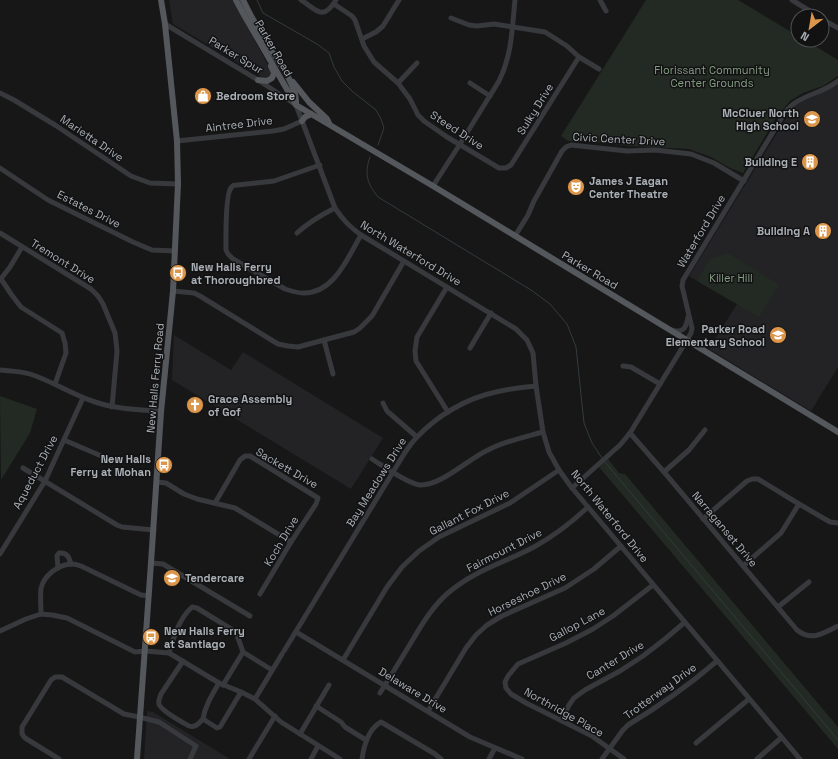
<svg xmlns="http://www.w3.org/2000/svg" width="838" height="759" font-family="'Space Grotesk',sans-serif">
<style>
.built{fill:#232325}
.green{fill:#232a23}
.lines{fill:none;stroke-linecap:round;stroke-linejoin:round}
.stream{stroke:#323b3f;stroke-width:1}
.minor{stroke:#38393d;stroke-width:5}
.major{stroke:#54575b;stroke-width:6}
.labels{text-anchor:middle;stroke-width:3;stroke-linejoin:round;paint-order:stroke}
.street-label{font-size:11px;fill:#aab0b6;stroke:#121213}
.park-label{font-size:11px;fill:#869f84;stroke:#121213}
.poi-label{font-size:11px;font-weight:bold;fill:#aab0b6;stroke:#121213;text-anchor:start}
</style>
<rect width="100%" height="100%" fill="#171718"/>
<!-- built -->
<g class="built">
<polygon points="169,0 233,0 269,67 270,71 270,75 268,77 265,78 260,76 173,24"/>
<polygon points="838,85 838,367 811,411 709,349 737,304 689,276 790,112 795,106 802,102"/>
<polygon points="174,335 231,370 243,352 383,438 351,489 172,380"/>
<polygon points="147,711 153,712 230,759 144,759"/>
</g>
<!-- green -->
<g class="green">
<polygon points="646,0 738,0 798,36 798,40 805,40 838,60 838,76 823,86 803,93 790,101 776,118 743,173 730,168 711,157 689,149 632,146 595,142 568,141 561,136"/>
<polygon points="728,253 779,285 759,317 697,281 710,259"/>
<polygon points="0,396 37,409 30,433 1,480"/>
<polygon points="608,459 619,473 625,474 838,727 838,749 599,467"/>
</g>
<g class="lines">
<!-- stream -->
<g class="stream">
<polyline points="257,0 263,13 317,44 329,53 334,67 342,81 353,92 376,110 381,119 384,128 378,145"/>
<path d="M 370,157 C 364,174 367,183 378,197 L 531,290 L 550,304 L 567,324 L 576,347 L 584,423 L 592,443 L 602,458"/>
<polyline points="605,462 838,740"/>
</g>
<!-- minor -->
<g class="minor">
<path d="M 301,0 C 318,11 323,21 336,0"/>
<polyline points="600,0 606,11"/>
<polyline points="792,0 818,16"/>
<polyline points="334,4 352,16 355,20 364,46 374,62 398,83 410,99 418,115 424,121 447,137 499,168 506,168 511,165 579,57"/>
<polyline points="451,18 469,25 477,26 494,24 545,32 567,46 579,57 599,69"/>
<polyline points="822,19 838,28"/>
<path d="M 165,24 L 258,80 L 296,105 L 335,208 C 343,220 349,226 361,235 L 516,329 L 527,340 L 533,353 L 536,386 L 543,432 L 549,452 L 559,470 L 572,488 L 588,507 L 800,759"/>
<polyline points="362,39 376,32 383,26 399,0"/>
<polyline points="398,83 417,63"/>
<polyline points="470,83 490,96"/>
<polyline points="0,93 14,100 55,125 131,176 150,183 178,184"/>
<polyline points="177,141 273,131 284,129 302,121"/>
<path d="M 320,165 L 274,181 L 237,185 C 234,185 233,185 231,188 C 225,195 226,238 226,250 L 228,254 L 233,259 L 285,289 C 291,291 297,293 303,293 C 334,294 348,257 361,235"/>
<polyline points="0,168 48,200 133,242 152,250 175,251"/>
<path d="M 433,186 L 460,144 L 499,81 C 512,55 512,29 515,0"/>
<polyline points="0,233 91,289 98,296 103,304 115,333 117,351 112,407"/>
<path d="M 297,233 C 309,222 321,215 335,208"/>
<polyline points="515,236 528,215 534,201 562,151 566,147 571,145 627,151 655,150 691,154 714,163 744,181"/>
<polyline points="1,279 11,294 21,307 62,333 65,343 66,353 55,384"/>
<polyline points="0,280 10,267 22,247"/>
<polyline points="447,287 417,337 415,351 416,361 448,412"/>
<polyline points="173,291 194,293 200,296 278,344 288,346 298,347 324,340 354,332 360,328 372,316 404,261"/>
<path d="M 671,330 C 683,333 686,329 688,317"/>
<polyline points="324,340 333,374"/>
<polyline points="470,348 491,313"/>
<polyline points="623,366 631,367 660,384"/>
<path d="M 0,370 C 10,371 21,371 30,374 C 52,381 73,395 95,402 C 116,409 139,410 161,411"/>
<polyline points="383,403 387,411 417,437"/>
<path d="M 630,433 L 664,472 L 797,630 C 812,642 823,633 838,626"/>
<polyline points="64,440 106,458"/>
<path d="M 372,459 C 383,466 408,484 420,485 C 441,486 468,459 488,450 C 505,441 525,437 543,432"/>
<polyline points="23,468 117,525 122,527 154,530"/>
<polyline points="664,472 689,450 705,430"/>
<polyline points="157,482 166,483 184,494 197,499 235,508 291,542"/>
<path d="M 572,488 L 620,445 L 630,433 L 687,340 L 691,333 L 692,328 L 682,286 L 683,280 L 784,114 C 798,94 821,95 838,81"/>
<polyline points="215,503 240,460 245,456 250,456 318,498 316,504 291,542 260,594"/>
<polyline points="703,519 747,481 752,479 758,479 799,504 830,522 838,523"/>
<polyline points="0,554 45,481 83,398"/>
<polyline points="151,563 163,564 250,616"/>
<polyline points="743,566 781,533 799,504"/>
<path d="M 58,568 L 57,556 L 59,553 C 67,552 69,557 71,564"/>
<polyline points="778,607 809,582"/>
<path d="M 41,614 C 41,606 40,597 41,588 C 44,576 58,564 72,564 C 75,564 78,565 81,566 L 141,595 L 149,596"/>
<polyline points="0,631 26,619 41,614 52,615 67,618 135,652 145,651 169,653 219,683 241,692 255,699 281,722 340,759"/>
<polyline points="296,632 470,737 522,759"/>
<path d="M 284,651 L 404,454 C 408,448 412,442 417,437 C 438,415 467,398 496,392 C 509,389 523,387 536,386"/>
<path d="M 169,653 C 174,636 179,619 192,607 L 197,608 L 236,632 L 243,652 L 272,670"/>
<polyline points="343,660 387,587 402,567 419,551 439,537 510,503 559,470"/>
<path d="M 183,661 L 161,694 C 160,697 158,701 159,704 C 161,711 182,722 189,726 C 195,728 198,724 203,719 L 217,728 L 220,727 L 241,692"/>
<polyline points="223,685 243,652"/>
<path d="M 380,693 C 391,676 401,659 412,641 C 422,624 433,606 448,593 C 475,570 504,563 534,547 C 554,536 571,523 588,507"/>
<polyline points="255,699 282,654"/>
<polyline points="316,706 341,722 345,727 366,740"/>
<polyline points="428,711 466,648 476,635 487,625 502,616 565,588 594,569 621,546"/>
<path d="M 203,719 C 205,706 212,695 219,683"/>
<polyline points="561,720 569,705 574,698 585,690 620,671 643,656 665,639 685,622"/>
<polyline points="300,734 329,685"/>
<polyline points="696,743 749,699"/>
<polyline points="59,759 25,738 22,734 22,727 51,680 55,677 62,677 124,714 139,717 159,722 196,746 190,759"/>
<polyline points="249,759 275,716"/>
<polyline points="311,759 318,746"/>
<path d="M 362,759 C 364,745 368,729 381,722 L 435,754 L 441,759"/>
<polyline points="489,759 495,748"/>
<path d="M 602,759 L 623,730 L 628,725 C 661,705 688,686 717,661"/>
<polyline points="624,759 592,736 526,703 511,694 506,688 505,682 508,676 518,664 566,643 593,629 613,616 653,585"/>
<polyline points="757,759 781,738"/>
</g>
<!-- major -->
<g class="major">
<polyline points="236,0 244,15 296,105 433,186 838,432"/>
<path d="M 243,0 C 251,17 261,34 271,50 C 280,63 297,87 296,103"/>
<polyline points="258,80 267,81 272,78 274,73 271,66"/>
<polyline points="293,82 309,102 327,119 329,123"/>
<polyline points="302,121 305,117 311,114"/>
<polyline points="137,759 151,563 161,412 173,291 178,184 177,141 165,24 161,0"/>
</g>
</g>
<!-- icons -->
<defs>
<g id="shop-disc" transform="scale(0.9)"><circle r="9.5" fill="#db964b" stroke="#121213"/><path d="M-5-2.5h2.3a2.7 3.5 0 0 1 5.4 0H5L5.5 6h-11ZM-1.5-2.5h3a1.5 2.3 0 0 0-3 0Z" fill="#fff"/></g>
<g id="school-disc" transform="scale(0.9)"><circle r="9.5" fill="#db964b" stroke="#121213"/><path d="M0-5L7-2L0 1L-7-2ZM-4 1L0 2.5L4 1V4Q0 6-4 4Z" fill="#fff"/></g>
<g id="building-disc" transform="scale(0.9)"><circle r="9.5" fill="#db964b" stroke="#121213"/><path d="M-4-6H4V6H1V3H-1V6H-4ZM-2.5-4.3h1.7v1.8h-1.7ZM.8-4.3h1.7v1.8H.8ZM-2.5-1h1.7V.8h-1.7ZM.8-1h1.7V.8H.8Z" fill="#fff"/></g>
<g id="theatre-disc" transform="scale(0.9)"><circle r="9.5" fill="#db964b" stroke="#121213"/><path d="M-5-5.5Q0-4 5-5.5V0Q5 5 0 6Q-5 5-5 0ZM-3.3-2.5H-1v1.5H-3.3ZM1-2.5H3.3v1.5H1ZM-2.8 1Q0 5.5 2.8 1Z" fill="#fff"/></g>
<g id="bus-disc" transform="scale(0.9)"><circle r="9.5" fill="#db964b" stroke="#121213"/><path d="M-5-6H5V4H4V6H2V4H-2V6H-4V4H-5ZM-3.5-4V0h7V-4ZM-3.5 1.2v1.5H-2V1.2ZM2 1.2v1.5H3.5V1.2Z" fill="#fff"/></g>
<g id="church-disc" transform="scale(0.9)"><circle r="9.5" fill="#db964b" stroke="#121213"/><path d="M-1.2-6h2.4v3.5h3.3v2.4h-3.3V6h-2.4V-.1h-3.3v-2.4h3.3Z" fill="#fff"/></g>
</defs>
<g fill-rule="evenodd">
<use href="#shop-disc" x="203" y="96"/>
<use href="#school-disc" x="812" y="119"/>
<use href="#building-disc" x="810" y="162"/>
<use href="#theatre-disc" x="576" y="187"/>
<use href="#building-disc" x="823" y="231"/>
<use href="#bus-disc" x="178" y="273"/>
<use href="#school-disc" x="778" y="335"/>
<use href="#church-disc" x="195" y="405"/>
<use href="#bus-disc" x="164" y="465"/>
<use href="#school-disc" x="172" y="578"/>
<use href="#bus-disc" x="151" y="637"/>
</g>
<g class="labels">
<!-- street labels -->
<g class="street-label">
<text transform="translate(274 48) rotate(60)" y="4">Parker Road</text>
<text transform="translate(236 55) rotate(31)" y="4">Parker Spur</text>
<text transform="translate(535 109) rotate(-58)" y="4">Sulky Drive</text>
<text transform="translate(239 124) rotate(-7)" y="4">Aintree Drive</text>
<text transform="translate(457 130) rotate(33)" y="4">Steed Drive</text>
<text transform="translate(92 138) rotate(34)" y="4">Marietta Drive</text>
<text transform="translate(619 139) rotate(3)" y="4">Civic Center Drive</text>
<text transform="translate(89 209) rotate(27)" y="4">Estates Drive</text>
<text transform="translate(701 231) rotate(-59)" y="4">Waterford Drive</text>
<text transform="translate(411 253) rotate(31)" y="4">North Waterford Drive</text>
<text transform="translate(63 261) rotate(32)" y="4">Tremont Drive</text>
<text transform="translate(590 270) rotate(31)" y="4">Parker Road</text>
<text transform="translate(155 378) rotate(-85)" y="4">New Halls Ferry Road</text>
<text transform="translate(287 468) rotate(30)" y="4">Sackett Drive</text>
<text transform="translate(35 472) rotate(-62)" y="4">Aqueduct Drive</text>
<text transform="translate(376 482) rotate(-58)" y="4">Bay Meadows Drive</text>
<text transform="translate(469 512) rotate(-27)" y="4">Gallant Fox Drive</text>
<text transform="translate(610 516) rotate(51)" y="4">North Waterford Drive</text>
<text transform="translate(725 529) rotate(50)" y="4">Narraganset Drive</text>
<text transform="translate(281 541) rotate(-59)" y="4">Koch Drive</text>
<text transform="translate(504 550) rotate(-27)" y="4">Fairmount Drive</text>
<text transform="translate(527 594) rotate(-26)" y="4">Horseshoe Drive</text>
<text transform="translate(577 624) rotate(-28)" y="4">Gallop Lane</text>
<text transform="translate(615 660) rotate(-31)" y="4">Canter Drive</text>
<text transform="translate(413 690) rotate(31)" y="4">Delaware Drive</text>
<text transform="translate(660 691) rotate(-36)" y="4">Trotterway Drive</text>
<text transform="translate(564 712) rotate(29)" y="4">Northridge Place</text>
</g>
<!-- park labels -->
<g class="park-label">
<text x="712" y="74">Florissant Community<tspan x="712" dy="13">Center Grounds</tspan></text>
<text x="731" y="282">Killer Hill</text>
</g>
<!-- poi labels -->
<g class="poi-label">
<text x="216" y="100">Bedroom Store</text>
<text x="799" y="117" text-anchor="end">McCluer North<tspan x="799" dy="13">High School</tspan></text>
<text x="797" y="166" text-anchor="end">Building E</text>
<text x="589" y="185">James J Eagan<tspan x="589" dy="13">Center Theatre</tspan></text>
<text x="810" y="235" text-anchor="end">Building A</text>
<text x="191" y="271">New Halls Ferry<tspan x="191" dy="13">at Thoroughbred</tspan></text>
<text x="765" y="333" text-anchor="end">Parker Road<tspan x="765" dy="13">Elementary School</tspan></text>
<text x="208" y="403">Grace Assembly<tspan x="208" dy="13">of Gof</tspan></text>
<text x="151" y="463" text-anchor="end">New Halls<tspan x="151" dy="13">Ferry at Mohan</tspan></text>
<text x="185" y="582">Tendercare</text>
<text x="164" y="635">New Halls Ferry<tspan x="164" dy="13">at Santiago</tspan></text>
</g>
</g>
<!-- north arrow -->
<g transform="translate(810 28) rotate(211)"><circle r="19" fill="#121213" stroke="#4f5154"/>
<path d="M0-3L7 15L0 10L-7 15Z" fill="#db964b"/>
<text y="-6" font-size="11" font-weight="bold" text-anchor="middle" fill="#aab0b6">N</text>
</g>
</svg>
